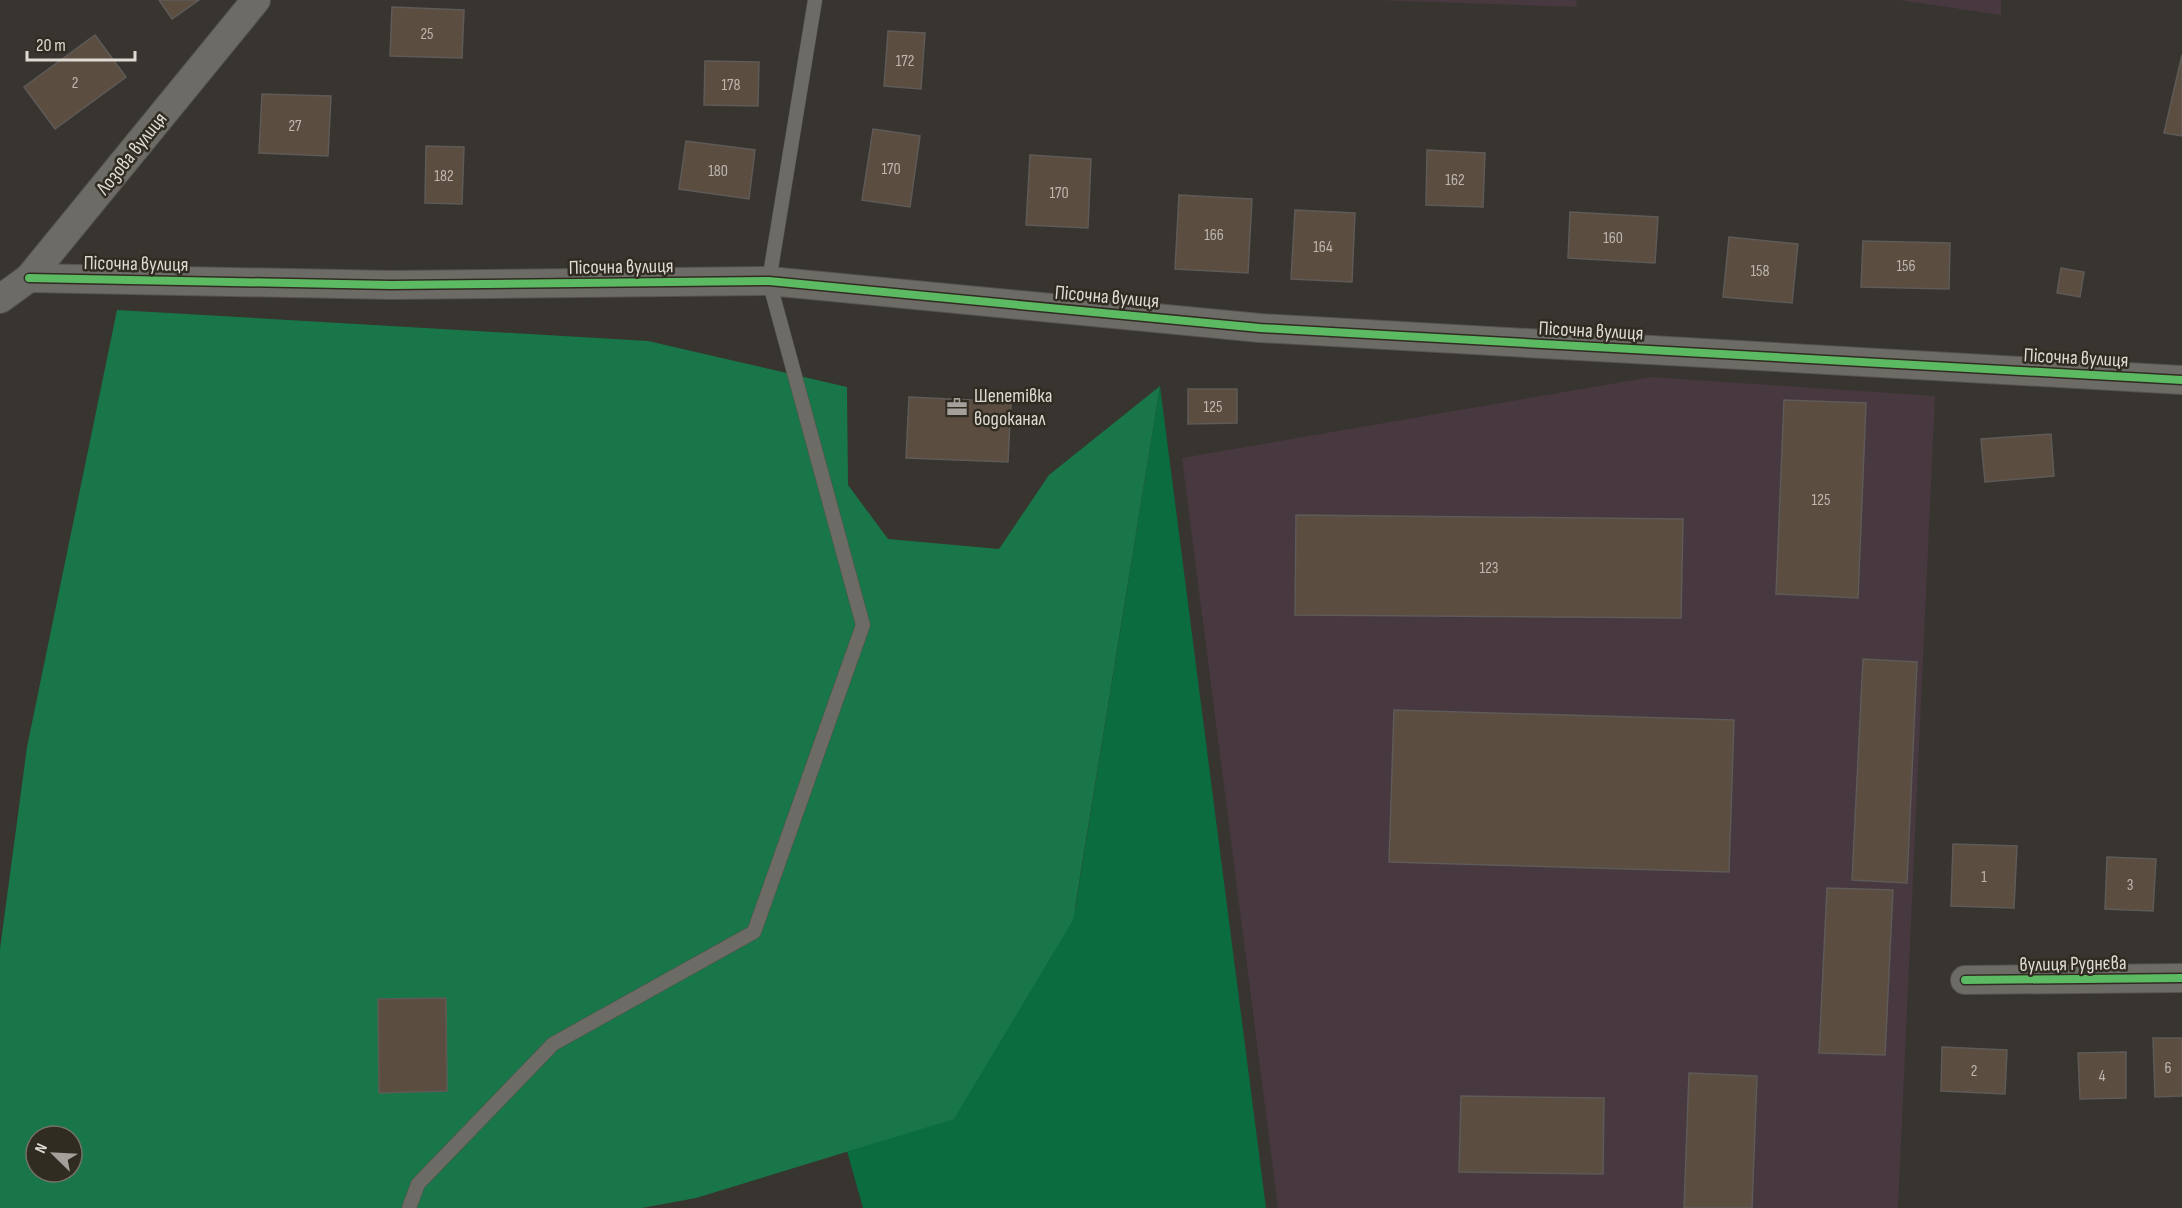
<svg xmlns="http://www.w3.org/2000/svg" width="2182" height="1208" font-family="'Sofia Sans Condensed',sans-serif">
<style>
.commercial{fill:#48383f}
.industrial{fill:#483840}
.green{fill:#0b6c40}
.forest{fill:#187648;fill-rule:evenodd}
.building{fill:#5c4d41;stroke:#5e5a57;stroke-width:1.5}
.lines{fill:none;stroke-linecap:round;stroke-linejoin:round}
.lane-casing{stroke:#55524d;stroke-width:15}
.street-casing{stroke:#55524d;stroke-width:30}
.lane{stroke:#6d6b66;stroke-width:14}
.street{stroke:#6d6b66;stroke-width:28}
.cycleway-casing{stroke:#312c22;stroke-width:11}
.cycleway{stroke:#5cba63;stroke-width:8}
.labels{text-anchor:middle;stroke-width:5;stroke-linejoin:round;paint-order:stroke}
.number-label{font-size:16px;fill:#beb7af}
.street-label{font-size:20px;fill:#dedad4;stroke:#312c22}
.poi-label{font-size:20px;fill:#dedad4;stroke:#312c22;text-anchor:start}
</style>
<rect width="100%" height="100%" fill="#383530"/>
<!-- commercial -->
<polygon class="commercial" points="1376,0 1577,0 1576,7"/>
<!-- industrial -->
<g class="industrial">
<polygon points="1899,0 2001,0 2001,15"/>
<polygon points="1651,377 1935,396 1898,1208 1278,1208 1182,458"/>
</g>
<!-- green -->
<polygon class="green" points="1160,386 1266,1208 863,1208 847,1151 954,1118 1075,909"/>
<!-- forest -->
<path class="forest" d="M 117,310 L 648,341 L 847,387 L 848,485 L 888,539 L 999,549 L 1049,475 L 1160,386 L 1073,920 L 954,1119 L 696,1198 L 642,1208 L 0,1208 L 0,949 L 27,747 ZM 36,1136 L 72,1136 L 72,1172 L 36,1172 Z"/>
<!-- building -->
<g class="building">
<polygon points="159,0 199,0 172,19"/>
<polygon points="392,7 464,10 462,58 390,56"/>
<polygon points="888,31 925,33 921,89 884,86"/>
<polygon points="95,35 126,77 55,129 24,87"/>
<polygon points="2182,55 2182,136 2164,133"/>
<polygon points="705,61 759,62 758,106 704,105"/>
<polygon points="262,94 331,96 328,156 259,153"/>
<polygon points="873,129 920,136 910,207 862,200"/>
<polygon points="686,141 755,150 749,199 679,189"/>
<polygon points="426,146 464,147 462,204 425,203"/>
<polygon points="1427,150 1485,153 1483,207 1426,205"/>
<polygon points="1030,155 1091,159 1088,228 1026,225"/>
<polygon points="1179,195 1252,199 1248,273 1175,269"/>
<polygon points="1295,210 1355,213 1352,282 1291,279"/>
<polygon points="1570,212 1658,217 1655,263 1568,258"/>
<polygon points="1729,237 1798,244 1792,303 1723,297"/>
<polygon points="1863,241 1950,243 1949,289 1861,287"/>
<polygon points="2061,268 2084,272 2080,297 2057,293"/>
<polygon points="1188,389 1237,389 1237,423 1188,424"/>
<polygon points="909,397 1011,402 1008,462 906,458"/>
<polygon points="1784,400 1866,403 1858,598 1776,594"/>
<polygon points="2051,434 2054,476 1985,482 1981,439"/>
<polygon points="1296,515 1683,519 1681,618 1295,615"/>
<polygon points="1863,659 1917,662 1907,883 1852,880"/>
<polygon points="1394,710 1734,720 1729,872 1389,862"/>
<polygon points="1953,844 2017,846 2014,908 1951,906"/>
<polygon points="2107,857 2156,859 2153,911 2105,909"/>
<polygon points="1827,888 1893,890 1885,1055 1819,1053"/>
<polygon points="446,998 447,1091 379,1093 378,999"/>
<polygon points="2153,1038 2182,1038 2182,1096 2155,1097"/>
<polygon points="1942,1047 2007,1050 2005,1094 1941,1091"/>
<polygon points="2126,1052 2126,1098 2080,1099 2078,1053"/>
<polygon points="1689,1073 1757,1076 1752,1208 1684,1208"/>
<polygon points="1461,1096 1604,1098 1603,1174 1459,1172"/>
</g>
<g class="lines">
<!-- lane casing -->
<g class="lane-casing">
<polyline id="lane" points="409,1208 418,1184 553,1044 754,932 863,625 769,281 815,0"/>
</g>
<!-- street casing -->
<g class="street-casing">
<g id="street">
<polyline points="29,278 391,285 769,281 1260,328 2182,380"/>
<polyline points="0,299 29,278 256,0"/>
<polyline points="1965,980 2182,978"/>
</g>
</g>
<!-- lane -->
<use href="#lane" class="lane"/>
<!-- street -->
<use href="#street" class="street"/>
<!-- cycleway casing -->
<g class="cycleway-casing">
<g id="cycleway">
<polyline points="29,278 391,285 769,281 1260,328 2182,380"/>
<polyline points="1965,980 2182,978"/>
</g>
</g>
<!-- cycleway -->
<use href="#cycleway" class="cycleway"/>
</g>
<!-- icons -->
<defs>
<g id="office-bare" transform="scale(1.62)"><path d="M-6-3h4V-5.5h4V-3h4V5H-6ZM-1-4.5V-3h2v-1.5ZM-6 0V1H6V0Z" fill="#a4a09b" stroke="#312c22" stroke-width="2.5" paint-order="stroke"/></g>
</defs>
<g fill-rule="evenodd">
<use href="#office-bare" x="957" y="407"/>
</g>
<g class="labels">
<!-- number labels -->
<g class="number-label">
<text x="427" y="39">25</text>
<text x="905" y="66">172</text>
<text x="75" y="88">2</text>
<text x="731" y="90">178</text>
<text x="295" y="131">27</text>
<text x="891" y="174">170</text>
<text x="718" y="176">180</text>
<text x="444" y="181">182</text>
<text x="1455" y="185">162</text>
<text x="1059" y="198">170</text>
<text x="1214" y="240">166</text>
<text x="1613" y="243">160</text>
<text x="1323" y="252">164</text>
<text x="1906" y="271">156</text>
<text x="1760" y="276">158</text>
<text x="1213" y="412">125</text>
<text x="1821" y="505">125</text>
<text x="1489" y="573">123</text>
<text x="1984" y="882">1</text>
<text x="2130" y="890">3</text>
<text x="2168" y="1073">6</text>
<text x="1974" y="1076">2</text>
<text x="2102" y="1081">4</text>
</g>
<!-- street labels -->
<g class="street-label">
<text transform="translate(131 153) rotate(-51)" y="7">Лозова вулиця</text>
<text transform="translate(136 263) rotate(1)" y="7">Пісочна вулиця</text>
<text transform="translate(621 266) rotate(-1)" y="7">Пісочна вулиця</text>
<text transform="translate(1107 296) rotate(5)" y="7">Пісочна вулиця</text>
<text transform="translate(1591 330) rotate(3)" y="7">Пісочна вулиця</text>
<text transform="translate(2076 357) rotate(3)" y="7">Пісочна вулиця</text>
<text transform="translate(2073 963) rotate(-1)" y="7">вулиця Руднєва</text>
</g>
<!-- poi labels -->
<g class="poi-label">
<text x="974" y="402">Шепетівка<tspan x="974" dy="23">водоканал</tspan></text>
</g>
</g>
<!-- north arrow -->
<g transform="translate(54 1154) rotate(294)"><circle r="28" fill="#312c22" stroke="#767269" stroke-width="1.5"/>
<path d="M0-4.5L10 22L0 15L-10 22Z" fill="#a4a09b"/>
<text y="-9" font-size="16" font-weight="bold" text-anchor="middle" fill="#dedad4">N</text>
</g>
<!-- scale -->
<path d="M27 51v9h108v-9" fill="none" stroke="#dedad4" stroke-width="3"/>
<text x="36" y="51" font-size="18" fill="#dedad4" stroke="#312c22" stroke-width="4.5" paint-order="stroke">20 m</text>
</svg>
